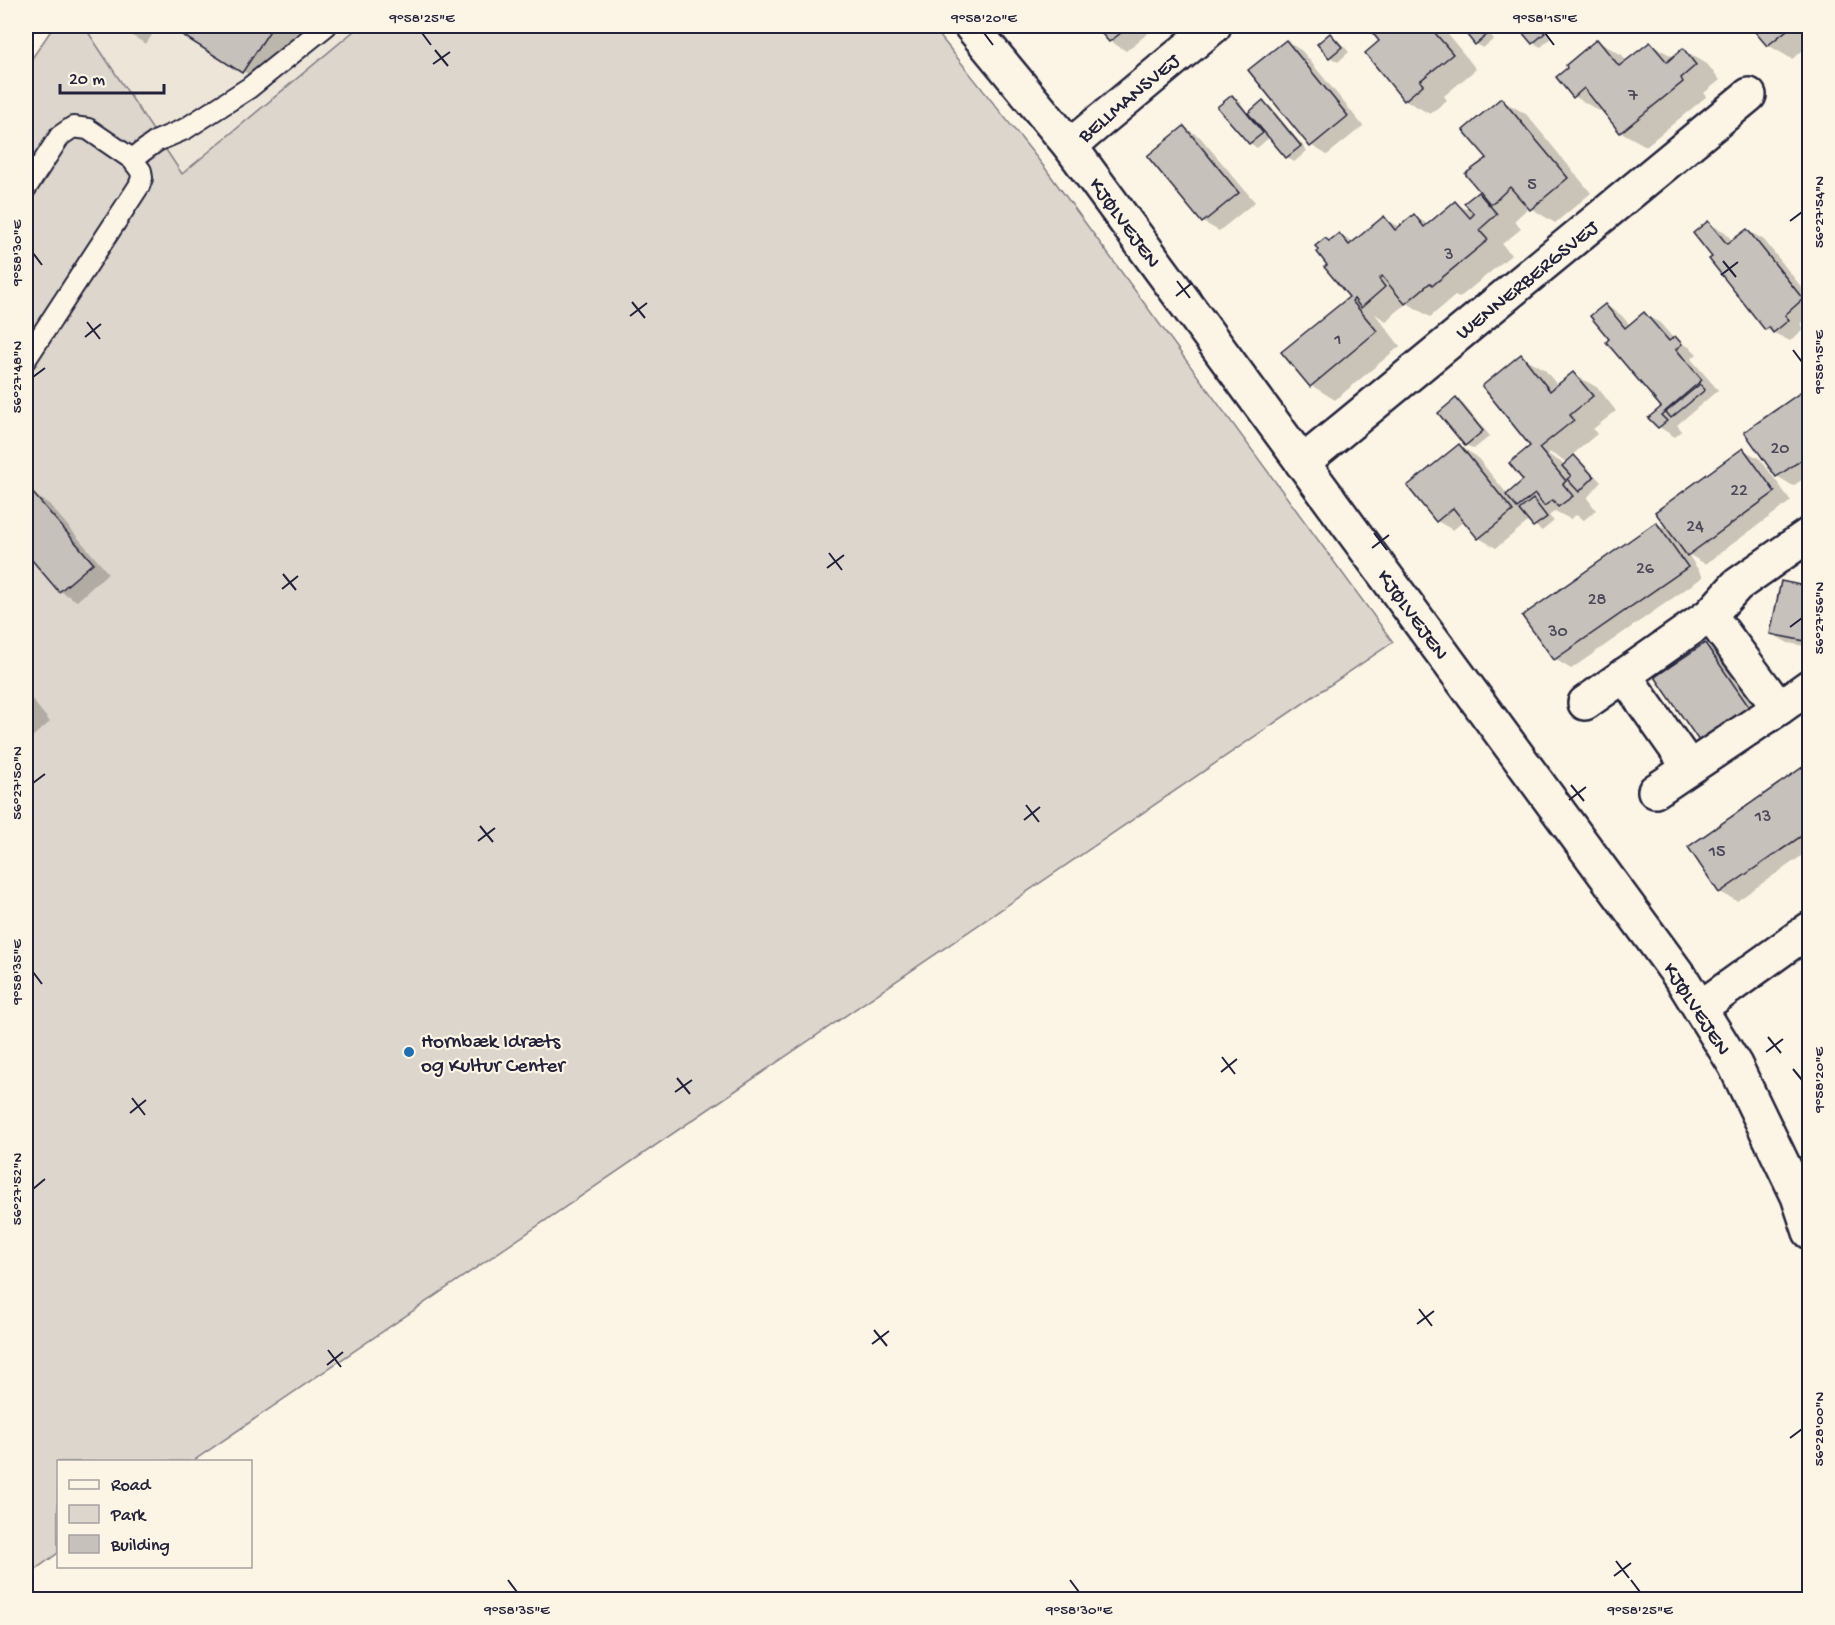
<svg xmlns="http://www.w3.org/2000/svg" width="1835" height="1625" font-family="'Gochi Hand',sans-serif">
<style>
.built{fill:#ece5d8}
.green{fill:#dcd6cc;stroke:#7f7c84;stroke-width:1.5}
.shadow{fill:#0003}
.building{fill:#c6c1bb;stroke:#22223b;stroke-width:1.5}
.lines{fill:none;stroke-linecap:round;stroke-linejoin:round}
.lane-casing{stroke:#22223b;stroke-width:24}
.street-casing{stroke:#22223b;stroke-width:38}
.secondary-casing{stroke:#22223b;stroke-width:38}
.lane{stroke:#fcf5e5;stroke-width:20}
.street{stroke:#fcf5e5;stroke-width:33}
.secondary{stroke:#fcf5e5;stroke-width:33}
.ticks{fill:none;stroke:#22223b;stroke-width:2}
.poi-dot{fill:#1f6fb2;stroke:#fcf5e5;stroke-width:2}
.labels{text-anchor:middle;stroke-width:4.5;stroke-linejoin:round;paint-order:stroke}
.number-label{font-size:18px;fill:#4b4a5b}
.street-label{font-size:21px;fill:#22223b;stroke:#fcf5e5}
.poi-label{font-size:21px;fill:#22223b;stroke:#fcf5e5;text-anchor:start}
.neatline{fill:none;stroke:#22223b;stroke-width:2}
.ticks-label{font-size:15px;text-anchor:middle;fill:#22223b}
</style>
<rect width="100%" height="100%" fill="#fcf5e5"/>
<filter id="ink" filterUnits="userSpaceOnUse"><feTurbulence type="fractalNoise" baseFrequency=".0167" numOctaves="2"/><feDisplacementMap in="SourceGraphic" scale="12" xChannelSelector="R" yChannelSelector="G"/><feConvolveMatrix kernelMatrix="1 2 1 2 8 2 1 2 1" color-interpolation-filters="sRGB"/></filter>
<g filter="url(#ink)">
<!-- built -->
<polygon class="built" points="84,26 360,26 182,174"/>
<!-- green -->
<polygon class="green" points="54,26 84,26 182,174 360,26 932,26 1045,168 1393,642 193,1461 58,1462 58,1553 26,1576 26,67"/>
<!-- shadow -->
<g class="shadow">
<polygon points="115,26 158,26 146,44"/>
<polygon points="171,26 297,26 294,30 300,35 267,86"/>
<polygon points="1097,26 1157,26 1126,51 1110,41"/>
<polygon points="1368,26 1441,26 1476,69 1444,96 1447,100 1430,114 1405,100 1381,41"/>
<polygon points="1469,26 1483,26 1494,39 1483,48 1476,44 1464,30"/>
<polygon points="1515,26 1540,26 1551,38 1541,47 1533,43 1524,30"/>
<polygon points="1747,26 1810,26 1810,45 1792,59 1768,45 1756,31"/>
<polygon points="1330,35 1337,39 1349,52 1338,62 1330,57"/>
<polygon points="1286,41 1302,51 1363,126 1327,155 1311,145"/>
<polygon points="1597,41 1622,55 1627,62 1650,44 1674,57 1683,50 1707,64 1720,80 1704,93 1707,96 1646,146 1621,132 1602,108 1599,111 1574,96"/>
<polygon points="1232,97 1240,102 1249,114 1263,102 1271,107 1307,151 1294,162 1287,157 1270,137 1257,148 1250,143"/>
<polygon points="1501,100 1526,114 1591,193 1555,223 1529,207 1514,221 1521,229 1502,244 1511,255 1459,298 1455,296 1430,317 1407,303 1386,321 1375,314 1400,346 1335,400 1311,385 1351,297 1330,265 1330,242 1339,235 1354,243 1384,218 1400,227 1414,216 1429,225 1455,203 1476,215 1478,193 1487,198 1489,159"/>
<polygon points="1184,127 1200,137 1255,202 1219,231 1203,222"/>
<polygon points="1708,223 1725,232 1733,242 1747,230 1764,240 1810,298 1810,317 1800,324 1804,329 1790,341 1766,329 1714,257"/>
<polygon points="1605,305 1621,315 1630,325 1644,314 1660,323 1674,339 1691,348 1697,354 1691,359 1718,390 1677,425 1682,431 1675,437 1659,427 1651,418 1663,407 1611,339"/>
<polygon points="1521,356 1545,370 1558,386 1573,374 1598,388 1616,411 1593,429 1597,434 1565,461 1549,452 1549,455 1564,464 1574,457 1582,462 1601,482 1587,498 1596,510 1584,520 1576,515 1570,519 1555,511 1549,516 1554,521 1542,531 1529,521 1496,548 1479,538 1465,520 1453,530 1437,521 1459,446 1476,456 1508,495 1526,480 1532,446"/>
<polygon points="1810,388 1810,474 1793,486 1777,476"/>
<polygon points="1456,400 1463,404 1490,436 1474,449 1466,445"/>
<polygon points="1744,450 1760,459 1791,501 1705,564 1688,554 1703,577 1571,669 1555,659 1657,523 1672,532"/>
<polygon points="32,494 49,504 108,573 77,601 60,591 26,550 26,500"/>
<polygon points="1810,589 1810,647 1788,643 1772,634"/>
<polygon points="1705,645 1721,654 1765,716 1717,750 1700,740 1657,678"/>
<polygon points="26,692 50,722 26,742"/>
<polygon points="1810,764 1810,850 1737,901 1720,892"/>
</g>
<!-- building -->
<g class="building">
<polygon points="112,26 125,26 121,31"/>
<polygon points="168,26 273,26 242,73"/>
<polygon points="1095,26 1130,26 1109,42"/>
<polygon points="1367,26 1429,26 1453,54 1420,81 1423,85 1404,101 1365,53 1379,41"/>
<polygon points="1467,26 1480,26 1488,34 1475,45 1462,29"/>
<polygon points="1527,26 1538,26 1545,33 1532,44 1521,31"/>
<polygon points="1750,26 1792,26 1767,46"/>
<polygon points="1330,33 1342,47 1329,58 1317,44"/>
<polygon points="1597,39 1619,66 1650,42 1667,62 1683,48 1696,65 1681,78 1683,82 1620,133 1584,88 1573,98 1556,77 1567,68 1566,65"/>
<polygon points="1286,40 1348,116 1310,147 1248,70"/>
<polygon points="1232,95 1263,133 1249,144 1217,107"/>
<polygon points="1501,98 1568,178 1530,210 1510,187 1491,205 1465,174 1487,158 1463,130"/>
<polygon points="1263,100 1301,146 1286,158 1248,113"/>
<polygon points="1184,126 1239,193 1202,223 1147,156"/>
<polygon points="1478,192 1497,214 1479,230 1488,240 1433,285 1430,283 1405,304 1382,276 1379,279 1385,287 1361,308 1354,299 1352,301 1377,331 1310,387 1281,352 1349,297 1324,267 1327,265 1317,252 1319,250 1315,246 1325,238 1329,241 1339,233 1349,245 1384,216 1395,230 1414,214 1424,227 1455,201 1470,218 1474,214 1464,203"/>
<polygon points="1708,221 1727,244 1747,229 1803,299 1785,315 1789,320 1773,333 1769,327 1765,330 1709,259 1712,257 1693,233"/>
<polygon points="1605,304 1625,328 1644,312 1669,341 1675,336 1682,344 1676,349 1702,380 1661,415 1667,421 1658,428 1648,418 1661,407 1606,342 1609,339 1590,316"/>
<polygon points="1521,354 1550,391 1573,372 1593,396 1570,415 1574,420 1539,448 1566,481 1563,484 1573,496 1558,507 1553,500 1544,506 1535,494 1517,508 1506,495 1523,480 1509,463 1530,446 1482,386"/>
<polygon points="1700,384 1705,390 1671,418 1666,412"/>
<polygon points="1810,386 1810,454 1776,477 1744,432"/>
<polygon points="1456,398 1483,431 1465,446 1438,413"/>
<polygon points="1459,444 1513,511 1478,539 1453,508 1436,522 1407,486"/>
<polygon points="1743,448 1775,492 1687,556 1655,512"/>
<polygon points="1574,455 1594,477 1579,492 1567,479 1571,476 1562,466"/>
<polygon points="32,492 93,563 59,592 26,553 26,498"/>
<polygon points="1533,499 1547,517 1533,527 1519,510"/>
<polygon points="1656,522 1688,567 1554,660 1522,616"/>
<polygon points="1781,581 1810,587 1810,642 1770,634"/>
<polygon points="1705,643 1749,707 1699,741 1655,677"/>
<polygon points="1810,762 1810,830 1719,893 1688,847"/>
</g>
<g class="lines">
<!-- lane casing -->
<g class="lane-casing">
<g id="lane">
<polyline points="132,159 157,141 185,129 249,88 326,26"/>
<polyline points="26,188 60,136 73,127 88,129 132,159 141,171 142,178 139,186 26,359"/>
</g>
</g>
<!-- street casing -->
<g class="street-casing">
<g id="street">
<polyline points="1070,146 1214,26"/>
<polyline points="1302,463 1749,95"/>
<polyline points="1810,534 1737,585 1710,615 1779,708 1810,686"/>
<polyline points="1624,675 1689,767"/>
<polyline points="1585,703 1710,615"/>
<polyline points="1655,791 1779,708"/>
<polyline points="1700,1008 1810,929"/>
</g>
</g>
<!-- secondary casing -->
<g class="secondary-casing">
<polyline id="secondary" points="971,26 1070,146 1683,981 1735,1065 1798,1196 1810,1232"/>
</g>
<!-- lane -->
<use href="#lane" class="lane"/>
<!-- street -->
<use href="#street" class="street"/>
<!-- secondary -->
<use href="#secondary" class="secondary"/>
</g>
</g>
<!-- ticks -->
<path class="ticks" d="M 422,33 L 431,45M 984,33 L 993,45M 1545,33 L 1554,45M 435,50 L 448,66M 433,64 L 450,52M 1790,221 L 1802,212M 33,253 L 42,265M 1723,261 L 1736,277M 1721,275 L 1738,262M 1177,281 L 1190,298M 1176,296 L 1192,283M 632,302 L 645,318M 630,316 L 647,303M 87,322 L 100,339M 85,337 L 101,324M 1793,350 L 1802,362M 33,377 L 45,368M 1374,533 L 1387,550M 1372,548 L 1389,535M 829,553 L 842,570M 827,568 L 844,555M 283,574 L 296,590M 282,589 L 298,576M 1790,627 L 1802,618M 33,783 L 45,774M 1571,785 L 1584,801M 1569,800 L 1586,787M 1026,805 L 1039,822M 1024,820 L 1040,807M 480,826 L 493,842M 478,841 L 495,828M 33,972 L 42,984M 1768,1037 L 1781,1053M 1766,1052 L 1783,1039M 1222,1057 L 1235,1074M 1793,1069 L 1802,1080M 1221,1072 L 1237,1059M 677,1078 L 690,1094M 675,1092 L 692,1080M 132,1098 L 145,1115M 130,1113 L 146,1100M 33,1189 L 45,1179M 1419,1309 L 1432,1326M 1417,1324 L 1434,1311M 874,1330 L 887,1346M 872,1344 L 889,1331M 328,1350 L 341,1367M 327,1365 L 343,1352M 1790,1438 L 1802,1429M 1616,1561 L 1629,1578M 1614,1576 L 1631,1563M 508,1580 L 517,1592M 1070,1580 L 1079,1592M 1631,1580 L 1640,1592"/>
<!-- markers -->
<circle class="poi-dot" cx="409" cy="1052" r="6"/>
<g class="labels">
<!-- number labels -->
<g class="number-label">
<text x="1633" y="100">7</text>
<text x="1532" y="189">5</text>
<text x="1449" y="259">3</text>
<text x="1338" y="344">1</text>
<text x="1780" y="453">20</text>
<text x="1739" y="495">22</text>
<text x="1695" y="531">24</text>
<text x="1645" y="573">26</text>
<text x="1597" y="604">28</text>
<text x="1558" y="636">30</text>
<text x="1763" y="821">13</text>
<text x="1717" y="856">15</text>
</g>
<!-- street labels -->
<g class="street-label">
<text transform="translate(1128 97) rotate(-40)" y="7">BELLMANSVEJ</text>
<text transform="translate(1126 222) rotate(54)" y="7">KJØLVEJEN</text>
<text transform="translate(1526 279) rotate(-39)" y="7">WENNERBERGSVEJ</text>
<text transform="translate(1414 614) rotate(54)" y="7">KJØLVEJEN</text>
<text transform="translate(1698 1008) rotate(57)" y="7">KJØLVEJEN</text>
</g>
<!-- poi labels -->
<g class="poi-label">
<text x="421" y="1047">Hornbæk Idræts<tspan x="421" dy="24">og Kultur Center</tspan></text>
</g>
</g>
<!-- margin -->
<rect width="1835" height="1625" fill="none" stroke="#fcf5e5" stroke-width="66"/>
<!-- legend -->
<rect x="57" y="1460" width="195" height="108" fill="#fcf5e5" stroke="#a5a1a1" stroke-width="1.5"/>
<rect x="69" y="1480" width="30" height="9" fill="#fcf5e5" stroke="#a5a1a1" stroke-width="1.5"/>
<text x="111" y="1490" font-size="18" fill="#22223b">Road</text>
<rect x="69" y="1505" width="30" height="18" fill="#dcd6cc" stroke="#a5a1a1" stroke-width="1.5"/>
<text x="111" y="1520" font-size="18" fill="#22223b">Park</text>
<rect x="69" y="1535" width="30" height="18" fill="#c6c1bb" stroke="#a5a1a1" stroke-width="1.5"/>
<text x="111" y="1550" font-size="18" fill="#22223b">Building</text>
<!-- scale -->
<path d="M60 84v9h104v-9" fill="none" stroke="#22223b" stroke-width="3"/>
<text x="69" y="84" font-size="18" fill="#22223b" stroke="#fcf5e5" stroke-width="4.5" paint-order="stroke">20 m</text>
<rect x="33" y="33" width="1769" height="1559" class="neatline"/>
<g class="ticks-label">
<text x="422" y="22">9°58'25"E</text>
<text x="984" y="22">9°58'20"E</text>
<text x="1545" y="22">9°58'15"E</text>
<text transform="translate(1818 212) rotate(-90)" y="5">56°27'54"N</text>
<text transform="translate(16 253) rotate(-90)" y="5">9°58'30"E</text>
<text transform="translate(1818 362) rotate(-90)" y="5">9°58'15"E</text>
<text transform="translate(16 377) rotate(-90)" y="5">56°27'48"N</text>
<text transform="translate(1818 618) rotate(-90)" y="5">56°27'56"N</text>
<text transform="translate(16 783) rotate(-90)" y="5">56°27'50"N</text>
<text transform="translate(16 972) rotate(-90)" y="5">9°58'35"E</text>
<text transform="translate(1818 1080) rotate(-90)" y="5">9°58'20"E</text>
<text transform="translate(16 1189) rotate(-90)" y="5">56°27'52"N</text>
<text transform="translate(1818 1429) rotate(-90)" y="5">56°28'00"N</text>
<text x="517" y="1614">9°58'35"E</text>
<text x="1079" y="1614">9°58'30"E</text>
<text x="1640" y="1614">9°58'25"E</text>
</g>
</svg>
